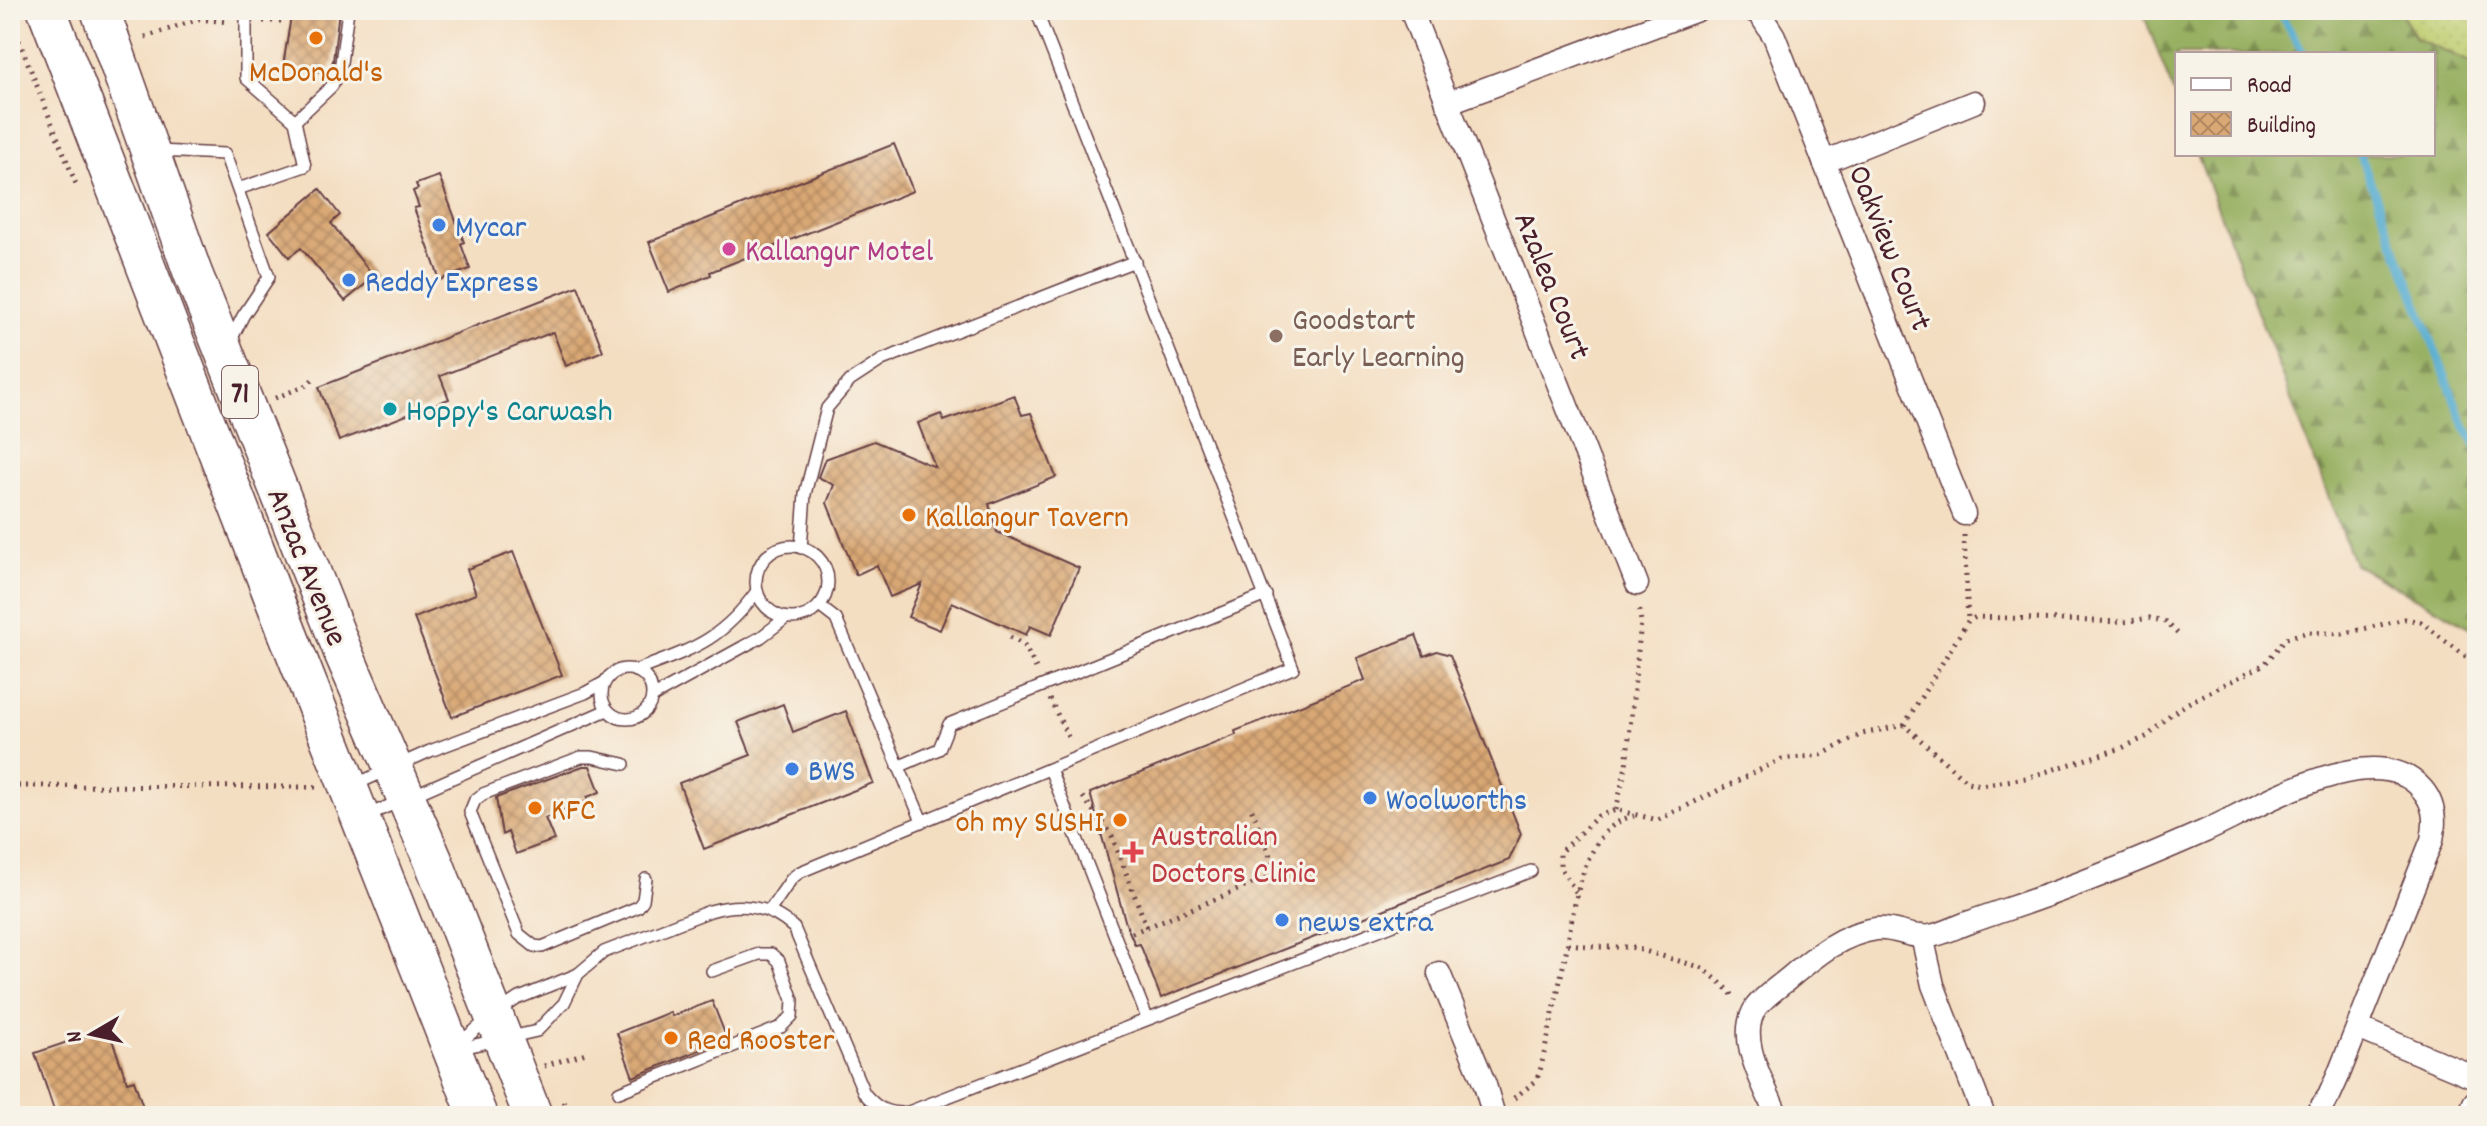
<svg xmlns="http://www.w3.org/2000/svg" width="2487" height="1126" font-family="Dekko,sans-serif">
<style>
.grass{fill:url(#grass-dots);stroke:#84764d;stroke-width:2}
.forest{fill:url(#forest-firs);stroke:#706846;stroke-width:2}
.lines{fill:none;stroke-linecap:round;stroke-linejoin:round}
.stream{stroke:#53abd0;stroke-width:8}
.building{fill:url(#building-cross-hatch)}
.service-casing{stroke:#643c42;stroke-width:14}
.minor-casing{stroke:#643c42;stroke-width:25}
.tertiary-casing{stroke:#643c42;stroke-width:31}
.trunk-casing{stroke:#643c42;stroke-width:41}
.path{stroke:#643c42;stroke-width:5;stroke-dasharray:2 6;stroke-linecap:butt}
.service{stroke:#fff;stroke-width:11}
.minor{stroke:#fff;stroke-width:22}
.tertiary{stroke:#fff;stroke-width:28}
.trunk{stroke:#fff;stroke-width:38}
.food-dot{fill:#e8710a;stroke:#f7f3e8;stroke-width:3}
.shop-dot{fill:#3f7fe0;stroke:#f7f3e8;stroke-width:3}
.hotel-dot{fill:#d1479c;stroke:#f7f3e8;stroke-width:3}
.education-dot{fill:#8d6e63;stroke:#f7f3e8;stroke-width:3}
.culture-dot{fill:#0f9aa8;stroke:#f7f3e8;stroke-width:3}
.health-dot{fill:#e0444e;stroke:#f7f3e8;stroke-width:3}
.labels{text-anchor:middle;stroke-width:6;stroke-linejoin:round;paint-order:stroke}
.shield{fill:#f7f3e8;stroke:#7e5f64;stroke-width:2}
.shield-label{font-size:30px;font-weight:bold;fill:#4a1f2b}
.food-label{font-size:32px;fill:#c56008;stroke:#f7f3e8;text-anchor:start}
.shop-label{font-size:32px;fill:#366cbe;stroke:#f7f3e8;text-anchor:start}
.street-label{font-size:32px;fill:#4a1f2b;stroke:#f7f3e8}
.hotel-label{font-size:32px;fill:#b23c85;stroke:#f7f3e8;text-anchor:start}
.education-label{font-size:32px;fill:#785e54;stroke:#f7f3e8;text-anchor:start}
.culture-label{font-size:32px;fill:#0d838f;stroke:#f7f3e8;text-anchor:start}
.health-label{font-size:32px;fill:#be3a42;stroke:#f7f3e8;text-anchor:start}
</style>
<defs>
<pattern id="grass-dots" width="8" height="8" patternUnits="userSpaceOnUse" patternTransform="scale(2)"><rect width="8" height="8" fill="#bfcd6f"/><path d="M2 2h.1M6 6h.1" fill="none" stroke="#a6b060" stroke-width="1.8" stroke-linecap="round"/></pattern>
<pattern id="forest-firs" width="22" height="20" patternUnits="userSpaceOnUse" patternTransform="scale(2)"><rect width="22" height="20" fill="#97b062"/><path d="M5 1l3.5 6h-7zM16 11l3.5 6h-7z" fill="#7d8f51"/></pattern>
<pattern id="building-cross-hatch" width="8" height="8" patternUnits="userSpaceOnUse" patternTransform="scale(2)"><rect width="8" height="8" fill="#d9a875"/><path d="M0 0l8 8M0 8l8-8" fill="none" stroke="#b28860"/></pattern>
</defs>
<rect width="100%" height="100%" fill="#f7f3e8"/>
<filter id="ink" filterUnits="userSpaceOnUse"><feTurbulence type="fractalNoise" baseFrequency=".0125" numOctaves="2"/><feDisplacementMap in="SourceGraphic" scale="16" xChannelSelector="R" yChannelSelector="G"/><feConvolveMatrix kernelMatrix="1 2 1 2 8 2 1 2 1" color-interpolation-filters="sRGB"/></filter>
<filter id="wash" filterUnits="userSpaceOnUse"><feTurbulence type="fractalNoise" baseFrequency=".006" numOctaves="4" result="noise"/><feDisplacementMap in="SourceGraphic" scale="32" xChannelSelector="R" yChannelSelector="G"/><feGaussianBlur stdDeviation="1.8" result="paint"/><feColorMatrix in="noise" values="0 0 0 0 0 0 0 0 0 0 0 0 0 0 0 0 0 1.4 0 .05"/><feComposite in="paint" operator="in"/></filter>
<g filter="url(#wash)">
<rect width="100%" height="100%" fill="#f4dec2"/>
<!-- grass -->
<polygon class="grass" points="2400,10 2477,10 2477,65 2415,38"/>
<!-- forest -->
<polygon class="forest" points="2142,10 2400,10 2415,38 2477,65 2477,631 2354,564 2197,154 2433,154 2433,54 2177,54 2177,102"/>
<g class="lines">
<!-- stream -->
<g class="stream">
<polyline points="2278,10 2304,54"/>
<polyline points="2360,154 2463,422 2477,447"/>
</g>
</g>
<g id="blocks">
<!-- building -->
<g class="building">
<polygon points="292,10 339,10 333,61 328,73 283,66"/>
<polygon points="894,144 913,191 710,272 711,275 669,292 649,242"/>
<polygon points="439,176 464,242 461,244 470,269 440,280 414,208 419,207 413,191 418,189 416,184"/>
<polygon points="320,189 340,215 331,223 374,277 345,301 301,248 289,257 269,232"/>
<polygon points="578,286 603,351 566,366 553,332 440,376 449,399 339,441 319,387"/>
<polygon points="1014,395 1022,415 1031,413 1056,477 989,504 997,532 1079,568 1051,635 1030,626 1026,635 952,602 940,630 908,617 922,584 890,597 877,565 856,575 827,503 834,485 818,477 825,459 874,441 935,467 918,423 941,414 944,421"/>
<polygon points="513,552 562,675 452,717 414,618 476,594 467,569"/>
<polygon points="1416,635 1424,656 1437,651 1450,655 1521,834 1509,860 1161,998 1140,944 1135,945 1126,924 1090,793 1236,735 1235,731 1365,680 1357,658"/>
<polygon points="783,704 793,732 846,711 873,783 704,849 679,783 751,755 738,722"/>
<polygon points="583,766 590,766 600,792 587,797 588,801 545,818 554,840 516,854 508,832 502,835 496,798"/>
<polygon points="712,1001 727,1039 633,1077 617,1033 670,1012 672,1016"/>
<polygon points="108,1028 127,1082 134,1080 146,1116 56,1116 35,1053"/>
</g>
</g>
</g>
<g filter="url(#ink)">
<use href="#blocks" fill-opacity="0" stroke="#643c42" stroke-width="2"/>
<g class="lines">
<!-- service casing -->
<g class="service-casing">
<g id="service">
<polyline points="295,121 332,86 341,63 348,10"/>
<polyline points="157,151 225,154 269,277 243,316 230,342"/>
<polyline points="238,189 305,166 295,121 246,78 246,10"/>
<circle cx="792" cy="582" r="36"/>
<polyline points="801,548 805,494 827,408 850,381 882,360 1135,261"/>
<polyline points="819,606 836,619 922,821"/>
<circle cx="627" cy="694" r="25"/>
<path d="M 635,671 C 692,649 720,642 757,591"/>
<polyline points="652,697 761,637 786,618"/>
<polyline points="624,764 592,757 581,757 483,794 475,800 470,812 519,934 534,946 542,947 638,907 643,900 646,879"/>
<polyline points="898,767 939,749 949,724 1266,595"/>
<polyline points="1050,769 1147,1018"/>
<polyline points="354,785 430,751 585,693 605,682"/>
<polyline points="366,816 607,710"/>
<polyline points="770,910 792,878 800,872 1293,668 1036,10"/>
<polyline points="456,1046 493,1015 517,999 578,974"/>
<path d="M 457,1049 L 537,1031 L 564,1003 L 578,974 L 604,952 L 710,911 C 741,902 769,905 794,928 L 864,1093 C 877,1108 886,1114 906,1113 L 1531,871"/>
<polyline points="619,1092 781,1027 792,1016 793,1000 779,961 771,954 759,954 712,971"/>
</g>
</g>
<!-- minor casing -->
<g class="minor-casing">
<g id="minor">
<polyline points="1411,10 1637,584"/>
<polyline points="1752,10 1760,14 1774,36 1964,514"/>
<polyline points="1447,103 1697,10"/>
<polyline points="1824,162 1974,102"/>
<polyline points="1922,936 1933,985 1984,1116"/>
<polyline points="1439,973 1485,1085 1494,1116"/>
<polyline points="2358,1028 2477,1078"/>
<path d="M 1777,1116 C 1765,1085 1735,1039 1756,1007 C 1763,998 1774,990 1783,983 C 1811,960 1839,934 1876,929 C 1895,927 1912,939 1930,936 C 1944,934 1957,926 1970,922 C 1995,913 2020,905 2045,896 C 2098,877 2151,855 2203,832 C 2253,810 2374,733 2422,789 C 2435,804 2436,821 2432,840 L 2338,1076 L 2329,1096 L 2315,1116"/>
</g>
</g>
<!-- tertiary casing -->
<g class="tertiary-casing">
<polyline id="tertiary" points="2472,1116 2477,1104"/>
</g>
<!-- trunk casing -->
<g class="trunk-casing">
<g id="trunk">
<polyline points="47,10 273,596 478,1116"/>
<polyline points="100,10 192,271 343,652 433,860 533,1116"/>
</g>
</g>
<!-- path -->
<g class="path">
<polyline points="10,18 76,184"/>
<polyline points="263,21 286,21"/>
<polyline points="145,37 199,19 229,22"/>
<polyline points="275,398 307,385 313,379"/>
<polyline points="1964,535 1968,621"/>
<polyline points="1010,637 1025,646 1036,668"/>
<polyline points="1050,699 1070,741"/>
<polyline points="1904,725 1968,621 1976,617 2123,622 2150,618 2166,622 2178,634"/>
<polyline points="10,786 317,787"/>
<polyline points="1083,797 1112,836 1147,928"/>
<polyline points="1616,810 1626,766 1641,622 1639,605"/>
<polyline points="1576,892 1560,867 1560,852 1598,816 1616,810 1658,820 1782,759 1821,755 1862,734 1904,725 1967,782 1981,785 2026,778 2122,748 2148,736 2170,715 2188,703 2265,664 2286,638 2308,632 2342,634 2405,619 2421,622 2477,665"/>
<polyline points="1132,933 1277,874 1250,805"/>
<polyline points="1568,944 1596,947 1631,947 1703,968 1730,991 1734,999"/>
<polyline points="544,1066 589,1052"/>
<path d="M 1514,1098 L 1536,1081 L 1540,1071 C 1549,1033 1557,995 1565,957 C 1574,914 1580,827 1634,816"/>
<polyline points="564,1101 570,1116"/>
</g>
<!-- service -->
<use href="#service" class="service"/>
<!-- minor -->
<use href="#minor" class="minor"/>
<!-- tertiary -->
<use href="#tertiary" class="tertiary"/>
<!-- trunk -->
<use href="#trunk" class="trunk"/>
</g>
</g>
<!-- markers -->
<g class="food-dot">
<circle cx="316" cy="38" r="8"/>
<circle cx="909" cy="515" r="8"/>
<circle cx="535" cy="808" r="8"/>
<circle cx="1120" cy="820" r="8"/>
<circle cx="671" cy="1038" r="8"/>
</g>
<g class="shop-dot">
<circle cx="439" cy="225" r="8"/>
<circle cx="349" cy="280" r="8"/>
<circle cx="792" cy="769" r="8"/>
<circle cx="1370" cy="798" r="8"/>
<circle cx="1282" cy="920" r="8"/>
</g>
<circle class="hotel-dot" cx="729" cy="249" r="8"/>
<circle class="education-dot" cx="1276" cy="336" r="8"/>
<circle class="culture-dot" cx="390" cy="409" r="8"/>
<path class="health-dot" d="M1129 840h8v8h8v8h-8v8h-8v-8h-8v-8h8z"/>
<g class="labels">
<!-- shield labels -->
<rect class="shield" x="222" y="366" width="36" height="52" rx="6"/>
<g class="shield-label">
<text x="240" y="402">71</text>
</g>
<!-- food labels -->
<g class="food-label">
<text x="316" y="81" text-anchor="middle">McDonald's</text>
<text x="925" y="526">Kallangur Tavern</text>
<text x="551" y="819">KFC</text>
<text x="1104" y="831" text-anchor="end">oh my SUSHI</text>
<text x="687" y="1049">Red Rooster</text>
</g>
<!-- shop labels -->
<g class="shop-label">
<text x="455" y="236">Mycar</text>
<text x="365" y="291">Reddy Express</text>
<text x="808" y="780">BWS</text>
<text x="1386" y="809">Woolworths</text>
<text x="1298" y="931">news extra</text>
</g>
<!-- street labels -->
<g class="street-label">
<text transform="translate(1892 247) rotate(68)" y="11">Oakview Court</text>
<text transform="translate(1554 285) rotate(68)" y="11">Azalea Court</text>
<text transform="translate(309 566) rotate(68)" y="11">Anzac Avenue</text>
</g>
<!-- hotel labels -->
<g class="hotel-label">
<text x="745" y="260">Kallangur Motel</text>
</g>
<!-- education labels -->
<g class="education-label">
<text x="1292" y="329">Goodstart<tspan x="1292" dy="37">Early Learning</tspan></text>
</g>
<!-- culture labels -->
<g class="culture-label">
<text x="406" y="420">Hoppy's Carwash</text>
</g>
<!-- health labels -->
<g class="health-label">
<text x="1151" y="845">Australian<tspan x="1151" dy="37">Doctors Clinic</tspan></text>
</g>
</g>
<!-- margin -->
<rect width="2487" height="1126" fill="none" stroke="#f7f3e8" stroke-width="40"/>
<!-- legend -->
<rect x="2175" y="52" width="260" height="104" fill="#f7f3e8" stroke="#b29e9c" stroke-width="2"/>
<rect x="2191" y="78" width="40" height="12" fill="#ffffff" stroke="#b29e9c" stroke-width="2"/>
<text x="2247" y="92" font-size="24" fill="#4a1f2b">Road</text>
<rect x="2191" y="112" width="40" height="24" fill="url(#building-cross-hatch)" stroke="#b29e9c" stroke-width="2"/>
<text x="2247" y="132" font-size="24" fill="#4a1f2b">Building</text>
<!-- north arrow -->
<g transform="translate(92 1034) rotate(261)" stroke="#f7f3e8" stroke-width="6" paint-order="stroke">
<path d="M0-6L14 30L0 20L-14 30Z" fill="#4a1f2b"/>
<text y="-12" font-size="22" font-weight="bold" text-anchor="middle" fill="#4a1f2b">N</text>
</g>
</svg>
